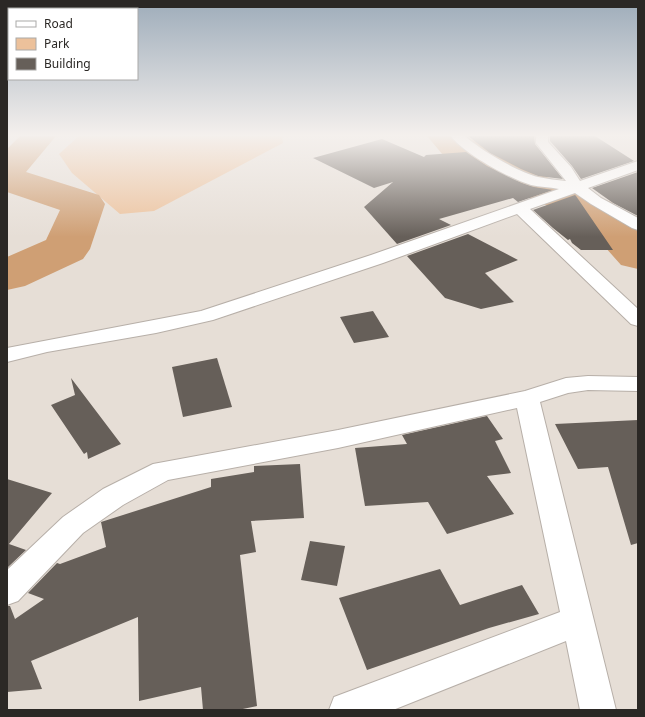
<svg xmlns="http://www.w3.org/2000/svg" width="645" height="717" font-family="'Noto Sans',sans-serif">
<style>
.green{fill:#ecc19b}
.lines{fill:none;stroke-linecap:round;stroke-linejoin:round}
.river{fill:#cf9f74;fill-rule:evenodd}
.building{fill:#665f59}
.street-casing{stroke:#b7afa8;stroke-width:2}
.street{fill:#fff;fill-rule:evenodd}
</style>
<rect width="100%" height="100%" fill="#e6ded6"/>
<!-- green -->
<polygon class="green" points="79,136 282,136 283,143 154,211 120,214 72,173 59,154"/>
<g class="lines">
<!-- river -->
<g class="river">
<polygon points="20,136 56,136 26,172 99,195 105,204 90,249 83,259 25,286 7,290 7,257 46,240 60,210 7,192 7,149"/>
<polygon points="427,136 465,136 531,171 611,202 638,228 638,269 621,265 581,220 503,187 443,155"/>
</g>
</g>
<!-- building -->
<g class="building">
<polygon points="468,136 534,136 535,144 563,179 538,176 521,169 490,153"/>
<polygon points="550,136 595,136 634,161 581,179 572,166 550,141"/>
<polygon points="382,139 424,157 426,155 466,152 487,166 522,183 534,187 553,190 518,202 513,198 439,219 451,225 397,244 364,207 393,182 374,188 313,158"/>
<polygon points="638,172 638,216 613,203 592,188"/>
<polygon points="575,195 576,196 613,250 581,250 572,243 570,239 568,240 553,228 533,210"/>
<polygon points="468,234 518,260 485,273 514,302 481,309 445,298 407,256"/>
<polygon points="373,311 389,337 354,343 340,317"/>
<polygon points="217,358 232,407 183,417 172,367"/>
<polygon points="71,378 121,444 88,459 87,452 84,454 51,405 75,395"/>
<polygon points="487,416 503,439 495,441 511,473 487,476 514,514 447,534 428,502 365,506 355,448 407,444 402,435"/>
<polygon points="638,420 638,543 631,545 608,467 578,469 555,424"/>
<polygon points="300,464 304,518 251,521 256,552 240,555 257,706 238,710 203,710 201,687 139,701 138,617 31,661 42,689 7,692 7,606 10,606 15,619 44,599 28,593 57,563 60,564 106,547 101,522 211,487 211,479 254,472 254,466"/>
<polygon points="7,479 52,493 9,544 26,550 7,568"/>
<polygon points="310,541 345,546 337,586 301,580"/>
<polygon points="440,569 460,605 522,585 539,614 489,628 367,670 339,598"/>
</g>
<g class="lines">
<!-- street casing -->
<g class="street-casing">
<g id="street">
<path d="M 451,136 L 465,136 C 480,150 518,172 538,177 C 547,179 557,180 566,181 L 536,143 L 536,136 L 548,136 L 548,142 L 571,167 L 580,181 L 638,161 L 638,170 L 588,188 L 601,198 L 638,218 L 638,230 L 632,228 L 591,204 L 575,193 L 530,209 L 638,309 L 638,326 L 631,324 L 517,214 L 383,263 L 213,320 L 156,333 L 47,352 L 7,362 L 7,348 L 201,311 L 371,255 L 559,189 C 549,187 540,187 531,185 C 510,179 463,153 451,136 Z"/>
<polygon points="588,376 638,377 638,391 588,390 568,393 540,402 616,710 580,710 566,641 393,710 329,710 334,697 560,612 517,408 338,448 168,480 123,505 83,533 18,601 7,605 7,570 63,517 103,489 153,464 338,430 525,391 566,378"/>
</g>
</g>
<!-- street -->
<use href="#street" class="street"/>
</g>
<!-- sky -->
<linearGradient id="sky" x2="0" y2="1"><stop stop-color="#9eacba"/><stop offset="0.57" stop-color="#f4f0ed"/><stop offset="1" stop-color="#f4f0ed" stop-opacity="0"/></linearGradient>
<rect width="645" height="237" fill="url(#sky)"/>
<!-- border -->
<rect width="645" height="717" fill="none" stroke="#2b2825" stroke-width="16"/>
<!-- legend -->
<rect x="8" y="8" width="130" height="72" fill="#ffffff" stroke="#aaa9a8"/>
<rect x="16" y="21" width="20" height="6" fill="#ffffff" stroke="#aaa9a8"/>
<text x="44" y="28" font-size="12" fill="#2b2825">Road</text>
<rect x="16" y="38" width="20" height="12" fill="#ecc19b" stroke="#aaa9a8"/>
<text x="44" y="48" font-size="12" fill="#2b2825">Park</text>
<rect x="16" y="58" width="20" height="12" fill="#665f59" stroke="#aaa9a8"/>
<text x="44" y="68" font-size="12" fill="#2b2825">Building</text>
</svg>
